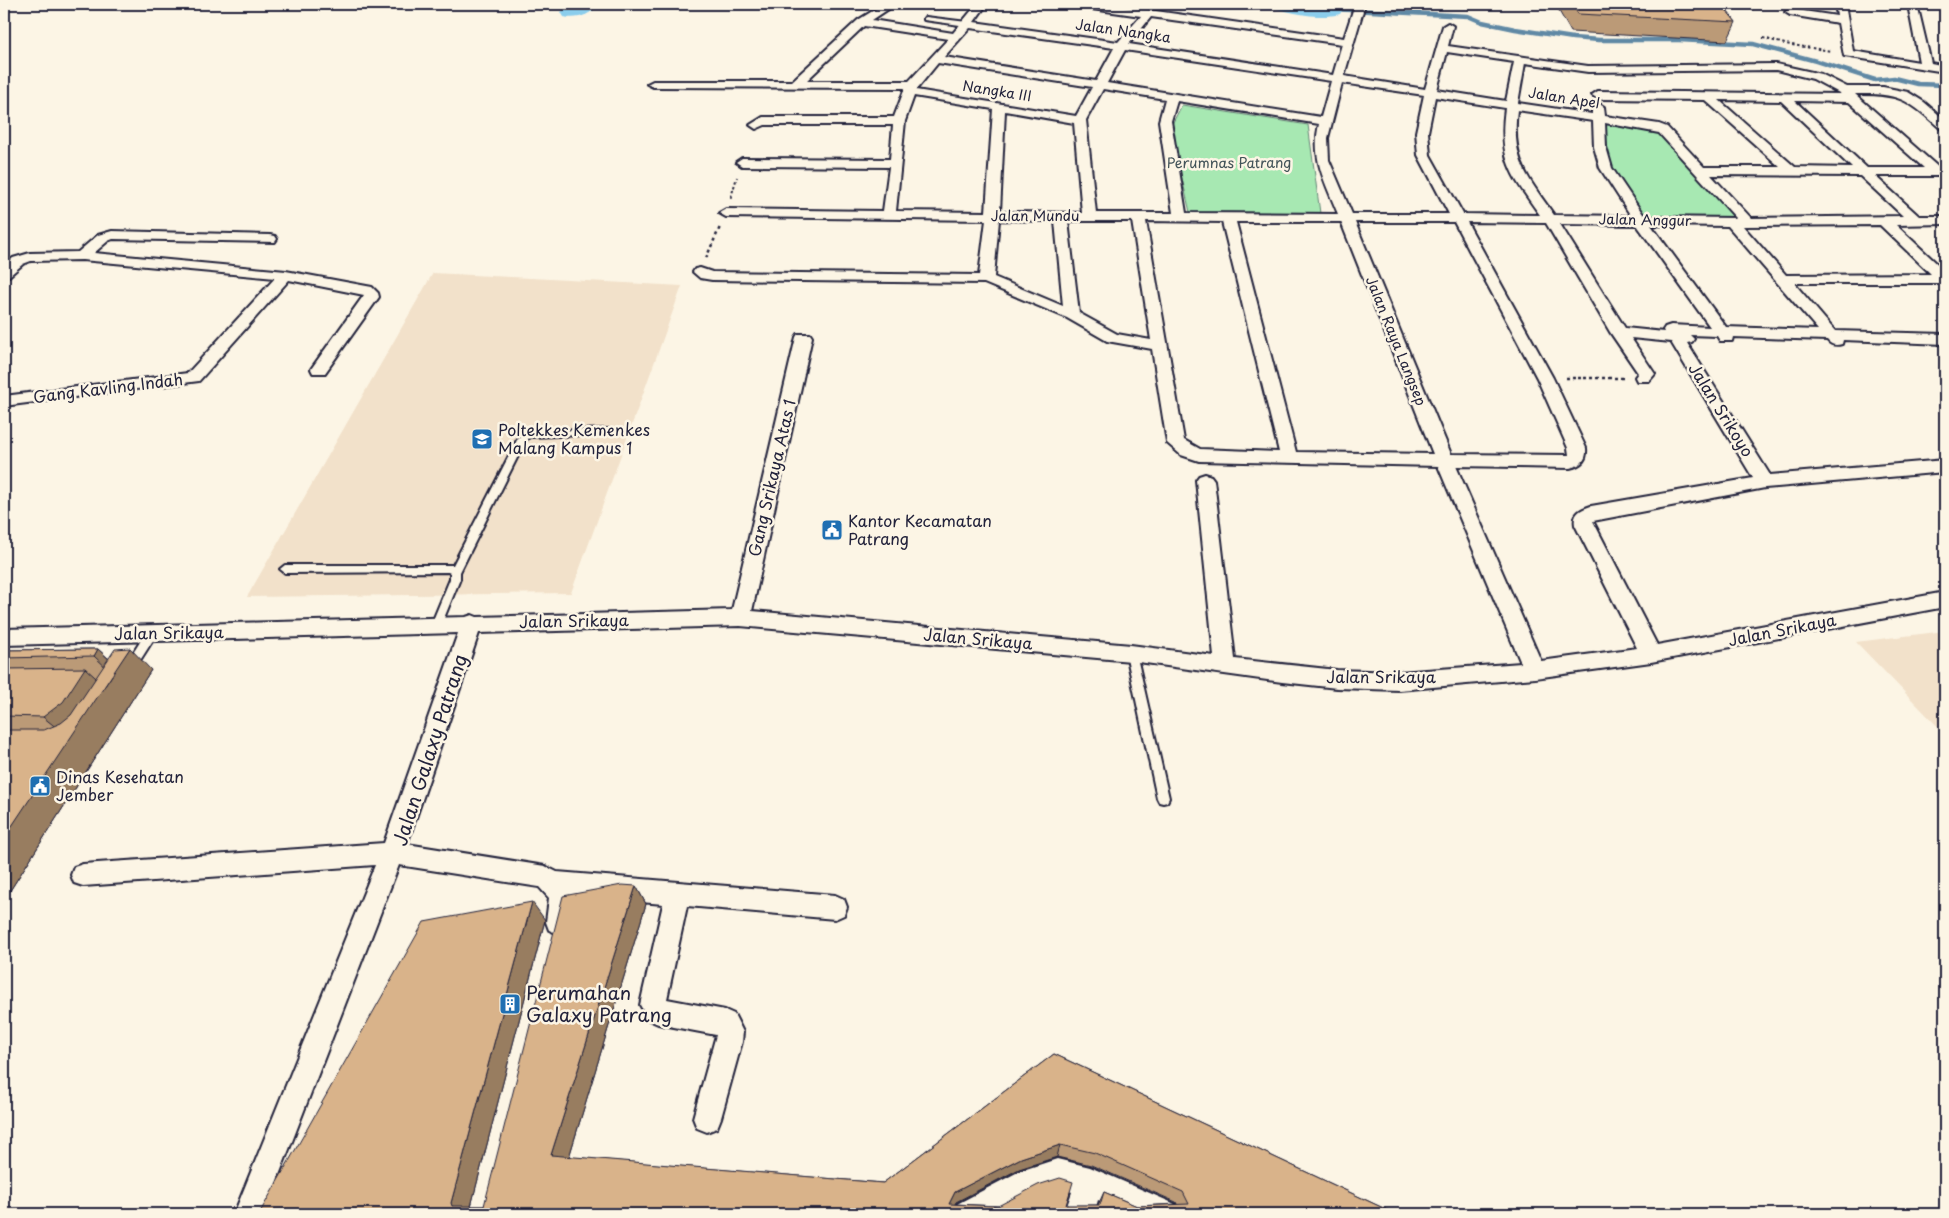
<svg xmlns="http://www.w3.org/2000/svg" width="1949" height="1218" font-family="'Playpen Sans',sans-serif">
<style>
.built{fill:#f2e1ca}
.green{fill:#a7e8b2;stroke:#648576}
.lines{fill:none;stroke-linecap:round;stroke-linejoin:round}
.stream{stroke:#6189a5;stroke-width:4.5}
.river{fill:#8bcdec;fill-rule:evenodd}
.service-casing{stroke:#22223b;stroke-width:4}
.minor-casing{stroke:#22223b;stroke-width:4}
.path-far1{stroke:#22223b;stroke-width:2;stroke-dasharray:2.5 2.5;stroke-linecap:butt}
.path{stroke:#22223b;stroke-width:2.5;stroke-dasharray:3 3;stroke-linecap:butt}
.service{fill:#fcf5e5;fill-rule:evenodd}
.minor{fill:#fcf5e5;fill-rule:evenodd}
.wall{fill:#bb9a77;stroke:#22223b;fill-rule:evenodd}
.shaded-wall{fill:#987d61;stroke:#22223b}
.building{fill:#d9b38a;stroke:#22223b;fill-rule:evenodd}
.labels{text-anchor:middle;stroke-width:5;stroke-linejoin:round;paint-order:stroke}
.far-street-label{font-size:14px;fill:#22223b;stroke:#fcf5e5}
.far-park-label{font-size:14px;fill:#435459;stroke:#fcf5e5}
.street-label{font-size:16px;fill:#22223b;stroke:#fcf5e5}
.poi-label{font-size:16px;fill:#22223b;stroke:#fcf5e5;text-anchor:start}
.near-street-label{font-size:19px;fill:#22223b;stroke:#fcf5e5}
.near-poi-label{font-size:19px;fill:#22223b;stroke:#fcf5e5;text-anchor:start}
</style>
<rect width="100%" height="100%" fill="#fcf5e5"/>
<filter id="ink" filterUnits="userSpaceOnUse"><feTurbulence type="fractalNoise" baseFrequency=".02" numOctaves="2"/><feDisplacementMap in="SourceGraphic" scale="10" xChannelSelector="R" yChannelSelector="G"/><feConvolveMatrix kernelMatrix="1 2 1 2 8 2 1 2 1" color-interpolation-filters="sRGB"/></filter>
<g filter="url(#ink)">
<!-- built -->
<g class="built">
<polygon points="433,273 682,286 571,593 247,597"/>
<polygon points="1945,631 1945,734 1856,642"/>
</g>
<!-- green -->
<g class="green">
<polygon points="1182,105 1308,125 1320,213 1190,212 1170,128"/>
<polygon points="1599,119 1662,130 1745,220 1641,220 1608,168"/>
</g>
<g class="lines">
<!-- stream -->
<polyline class="stream" points="1331,9 1468,16 1482,22 1515,29 1573,38 1599,40 1679,40 1753,44 1816,61 1875,80 1894,78 1918,84 1945,85"/>
<!-- river -->
<g class="river">
<path d="M 570,4 L 599,4 C 591,15 577,20 564,17 L 561,12 Z"/>
<path d="M 1274,4 L 1339,4 L 1343,9 L 1340,14 C 1321,19 1296,14 1278,9 Z"/>
</g>
<!-- service casing -->
<g class="service-casing">
<g id="service">
<polygon points="926,17 967,22 970,24 967,26 924,20 924,18"/>
<polygon points="610,429 614,432 613,434 529,437 525,442 460,572 460,579 440,628 432,628 431,625 450,579 450,573 448,572 285,573 280,569 285,565 453,565 517,440 524,432"/>
<polygon points="151,630 155,631 156,634 155,637 134,670 126,670 125,667 126,664 147,631"/>
<polygon points="1131,649 1135,650 1136,653 1169,798 1167,802 1163,803 1159,802 1157,798 1126,653 1127,650"/>
</g>
</g>
<!-- minor casing -->
<g class="minor-casing">
<g id="minor">
<path d="M 884,4 L 896,4 L 872,20 L 953,33 L 977,4 L 987,4 L 974,22 L 1118,42 L 1141,16 L 1078,7 L 1073,4 L 1098,4 L 1149,10 L 1344,38 L 1355,4 L 1365,4 L 1344,76 L 1425,89 L 1443,26 L 1448,23 L 1453,26 L 1448,46 L 1588,66 L 1776,64 L 1821,74 L 1847,87 L 1883,87 L 1908,92 L 1924,102 L 1945,120 L 1945,130 L 1941,129 C 1907,99 1901,93 1855,94 L 1939,168 L 1945,169 L 1945,175 L 1941,176 L 1875,176 L 1919,216 L 1945,216 L 1945,224 L 1896,225 L 1945,271 L 1945,283 L 1794,283 L 1835,331 L 1945,334 L 1945,344 L 1843,340 L 1842,344 C 1835,346 1831,345 1827,340 L 1733,337 L 1732,341 L 1720,341 L 1717,336 L 1690,335 L 1694,339 L 1692,342 L 1687,343 L 1770,475 L 1945,460 L 1945,472 L 1765,488 L 1593,521 L 1657,645 L 1945,592 L 1945,607 L 1651,662 L 1535,678 L 1399,690 L 1337,688 L 1282,682 L 1131,661 L 740,626 L 479,633 L 407,844 L 545,866 L 557,872 L 835,895 L 844,899 L 847,907 L 844,915 L 835,919 L 687,906 L 667,999 L 725,1010 L 734,1014 L 743,1032 L 742,1042 L 721,1118 L 717,1128 L 707,1132 L 697,1128 L 693,1118 L 716,1035 L 658,1024 L 649,1020 L 640,1005 L 663,904 L 573,896 C 575,908 572,920 567,930 L 558,934 L 549,930 L 546,922 L 549,898 L 539,887 L 399,865 L 264,1214 L 234,1214 L 375,865 L 83,886 L 74,883 L 71,875 L 74,867 L 83,864 L 384,843 L 458,633 L 4,645 L 4,629 L 466,617 L 472,615 L 477,617 L 732,610 L 796,337 L 798,334 L 810,334 L 812,337 L 752,611 L 1131,645 L 1214,656 L 1196,480 L 1199,476 L 1205,474 L 1211,476 L 1214,480 L 1235,659 L 1337,670 L 1399,672 L 1521,663 L 1438,466 L 1199,461 L 1181,455 L 1167,443 L 1152,349 L 1107,341 L 1067,318 L 984,283 L 712,280 L 700,278 L 693,272 L 695,269 L 700,268 L 712,272 L 979,275 L 986,220 L 726,217 L 719,213 L 726,209 L 883,211 L 889,167 L 742,166 L 736,162 L 742,158 L 890,159 L 893,125 L 765,125 L 756,129 L 750,125 L 763,117 L 894,117 L 905,88 L 653,87 L 647,84 L 653,81 L 792,81 L 858,20 ZM 1151,17 L 1342,44 L 1333,75 L 1129,44 ZM 864,26 L 948,39 L 909,81 L 806,81 ZM 970,28 L 1114,48 L 1096,81 L 944,57 ZM 1125,50 L 1331,81 L 1321,117 L 1107,83 ZM 1447,52 L 1514,62 L 1506,101 L 1437,90 ZM 938,63 L 1092,87 L 1076,116 L 916,90 ZM 1525,63 L 1588,72 L 1776,70 L 1813,79 L 1841,94 L 1598,91 L 1592,95 L 1598,99 L 1705,100 L 1780,167 L 1704,167 L 1667,127 L 1659,124 L 1605,116 L 1604,107 L 1598,103 L 1592,107 L 1592,114 L 1518,103 ZM 1342,83 L 1424,95 L 1416,132 L 1418,155 L 1449,214 L 1352,214 L 1329,160 L 1328,138 ZM 1103,89 L 1165,99 L 1159,121 L 1173,213 L 1096,213 L 1086,120 ZM 914,96 L 993,109 L 986,212 L 896,211 L 905,121 ZM 1435,97 L 1505,108 C 1498,159 1512,176 1540,215 L 1463,214 L 1430,155 L 1428,132 ZM 1719,100 L 1781,101 L 1852,168 L 1795,167 ZM 1177,101 L 1319,124 C 1311,159 1325,181 1338,214 L 1186,213 L 1171,121 ZM 1795,101 L 1849,102 L 1924,168 L 1867,168 ZM 1517,110 L 1593,121 L 1594,147 L 1600,168 L 1631,216 L 1554,215 C 1527,177 1511,160 1517,110 ZM 1005,111 L 1074,123 L 1082,213 L 1000,212 ZM 1605,123 L 1659,133 L 1736,218 L 1645,217 L 1612,168 L 1606,147 ZM 1711,175 L 1860,176 L 1903,216 L 1751,218 ZM 999,220 L 1055,221 L 1063,306 L 994,277 ZM 1068,221 L 1132,221 L 1151,340 L 1117,334 L 1079,313 ZM 1146,221 L 1222,222 L 1279,452 L 1200,449 L 1184,440 ZM 1236,222 L 1341,222 L 1433,454 L 1296,452 ZM 1355,222 L 1454,222 L 1537,378 L 1568,448 L 1569,455 L 1451,454 ZM 1467,222 L 1546,223 L 1610,332 L 1638,373 L 1635,377 L 1637,381 L 1649,381 L 1655,374 L 1631,338 L 1671,342 L 1753,478 L 1591,506 C 1580,510 1573,513 1575,525 L 1637,648 L 1541,661 L 1456,466 L 1570,468 C 1582,465 1587,460 1586,448 L 1553,378 ZM 1560,224 L 1637,225 L 1710,327 L 1671,325 L 1665,327 L 1663,330 L 1664,332 L 1625,328 ZM 1651,225 L 1728,226 L 1818,330 L 1726,327 ZM 1880,225 L 1931,274 L 1786,275 L 1743,226 Z"/>
<polygon points="1741,4 1756,4 1757,5 1752,8 1742,6"/>
<polygon points="1841,7 1846,10 1853,51 1919,62 1909,10 1910,8 1918,8 1931,63 1945,66 1945,72 1844,56 1838,23 1790,15 1785,12 1790,9 1837,16 1836,10"/>
<polygon points="112,231 270,235 275,236 277,239 275,242 113,239 108,241 94,253 286,271 372,287 378,293 379,297 325,373 313,373 311,369 364,295 289,280 199,381 4,406 4,396 188,373 275,278 82,260 31,261 23,264 9,276 4,277 4,266 13,258 30,253 78,252 98,235"/>
<polygon points="1057,1159 1090,1167 1175,1204 1180,1214 1131,1214 1098,1200 1094,1214 1064,1214 1072,1192 1057,1187 1035,1194 997,1214 952,1214 957,1204 1020,1171"/>
</g>
</g>
<!-- path-far1 -->
<g class="path-far1">
<polyline points="1763,38 1785,44 1831,51"/>
<polyline points="731,197 737,177"/>
</g>
<!-- path -->
<g class="path">
<polyline points="731,198 732,196"/>
<polyline points="706,258 720,227"/>
<polyline points="1566,378 1625,378"/>
</g>
<!-- service -->
<use href="#service" class="service"/>
<!-- minor -->
<use href="#minor" class="minor"/>
</g>
<!-- wall -->
<g class="wall">
<polygon points="1555,4 1721,4 1736,22 1727,41 1571,32"/>
<polygon points="1943,18 1945,19 1945,42 1940,23"/>
<polygon points="98,649 108,658 151,670 4,900 4,650"/>
<path d="M 636,886 L 646,904 L 569,1157 L 883,1183 L 1054,1054 L 1396,1214 L 259,1214 L 545,920 L 471,1206 L 484,1206 ZM 1057,1157 L 1091,1165 L 1176,1202 L 1177,1204 L 1137,1206 L 1104,1192 L 1098,1205 L 998,1206 L 955,1204 L 956,1202 L 1019,1169 Z"/>
</g>
<!-- shaded-wall -->
<g class="shaded-wall">
<polygon points="130,648 151,670 4,900 4,838 68,737 43,717 85,668 105,686 113,674 94,656 98,649 117,667"/>
<polygon points="636,886 646,904 566,1167 551,1155"/>
<polygon points="532,902 545,920 469,1214 452,1206 451,1203"/>
<polygon points="1060,1145 1057,1157 1019,1169 956,1202 950,1214 949,1204 955,1192 1021,1158"/>
</g>
<!-- building -->
<g class="building">
<polygon points="1572,4 1721,4 1736,22 1578,14"/>
<polygon points="1943,18 1945,19 1945,26"/>
<polygon points="130,648 4,838 4,730 44,730 61,723 71,715 115,649"/>
<polygon points="98,649 94,656 4,658 4,650"/>
<polygon points="85,668 63,702 43,717 4,716 4,669"/>
<path d="M 622,885 L 636,886 L 551,1155 L 883,1183 L 1054,1054 L 1396,1214 L 259,1214 L 424,922 L 532,902 L 451,1203 L 452,1206 L 484,1206 L 563,896 ZM 1060,1145 L 1095,1153 L 1183,1192 L 1189,1204 L 1137,1206 L 1104,1192 L 1100,1205 L 1066,1205 L 1073,1182 L 1060,1178 L 1038,1185 L 998,1206 L 949,1204 L 955,1192 L 1021,1158 Z"/>
</g>
</g>
<!-- icons -->
<defs>
<g id="university-square" transform="scale(1.125)"><rect x="-9" y="-9" width="18" height="18" rx="4" fill="#1f6fb2" stroke="#fcf5e5"/><path d="M0-5L7-2L0 1L-7-2ZM-4 1L0 2.5L4 1V4Q0 6-4 4Z" fill="#fff"/></g>
<g id="civic-square" transform="scale(1.125)"><rect x="-9" y="-9" width="18" height="18" rx="4" fill="#1f6fb2" stroke="#fcf5e5"/><path d="M-.6-6.5H3V-4.5H.6V-3L4-1V1h2V6H-6V1h2V-1L-.6-3ZM-1.2 2.5V6h2.4V2.5Z" fill="#fff"/></g>
<g id="building-square" transform="scale(1.125)"><rect x="-9" y="-9" width="18" height="18" rx="4" fill="#1f6fb2" stroke="#fcf5e5"/><path d="M-4-6H4V6H1V3H-1V6H-4ZM-2.5-4.3h1.7v1.8h-1.7ZM.8-4.3h1.7v1.8H.8ZM-2.5-1h1.7V.8h-1.7ZM.8-1h1.7V.8H.8Z" fill="#fff"/></g>
</defs>
<g fill-rule="evenodd">
<use href="#university-square" x="482" y="439"/>
<use href="#civic-square" x="832" y="530"/>
<use href="#civic-square" x="40" y="786"/>
<use href="#building-square" x="510" y="1004"/>
</g>
<g class="labels">
<!-- far-street labels -->
<g class="far-street-label">
<text transform="translate(1123 31) rotate(8)" y="5">Jalan Nangka</text>
<text transform="translate(997 91) rotate(9)" y="5">Nangka III</text>
<text transform="translate(1564 98) rotate(9)" y="5">Jalan Apel</text>
<text x="1035" y="221">Jalan Mundu</text>
<text transform="translate(1645 220) rotate(1)" y="5">Jalan Anggur</text>
<text transform="translate(1396 341) rotate(68)" y="5">Jalan Raya Langsep</text>
</g>
<!-- far-park labels -->
<g class="far-park-label">
<text x="1229" y="168">Perumnas Patrang</text>
</g>
<!-- street labels -->
<g class="street-label">
<text transform="translate(108 388) rotate(-7)" y="6">Gang Kavling Indah</text>
<text transform="translate(1721 410) rotate(58)" y="6">Jalan Srikoyo</text>
<text transform="translate(772 478) rotate(-77)" y="6">Gang Srikaya Atas 1</text>
<text transform="translate(574 621) rotate(-1)" y="6">Jalan Srikaya</text>
<text transform="translate(1782 630) rotate(-11)" y="6">Jalan Srikaya</text>
<text transform="translate(169 633) rotate(-1)" y="6">Jalan Srikaya</text>
<text transform="translate(978 639) rotate(5)" y="6">Jalan Srikaya</text>
<text x="1381" y="683">Jalan Srikaya</text>
</g>
<!-- poi labels -->
<g class="poi-label">
<text x="498" y="436">Poltekkes Kemenkes<tspan x="498" dy="18">Malang Kampus 1</tspan></text>
<text x="848" y="527">Kantor Kecamatan<tspan x="848" dy="18">Patrang</tspan></text>
<text x="56" y="783">Dinas Kesehatan<tspan x="56" dy="18">Jember</tspan></text>
</g>
<!-- near-street labels -->
<g class="near-street-label">
<text transform="translate(430 750) rotate(-72)" y="7">Jalan Galaxy Patrang</text>
</g>
<!-- near-poi labels -->
<g class="near-poi-label">
<text x="526" y="1000">Perumahan<tspan x="526" dy="22">Galaxy Patrang</tspan></text>
</g>
</g>
<!-- margin -->
<rect width="1949" height="1218" fill="none" stroke="#fcf5e5" stroke-width="20"/>
<rect x="10" y="10" width="1929" height="1198" fill="none" stroke="#22223b" stroke-width="2" filter="url(#ink)"/>
</svg>
